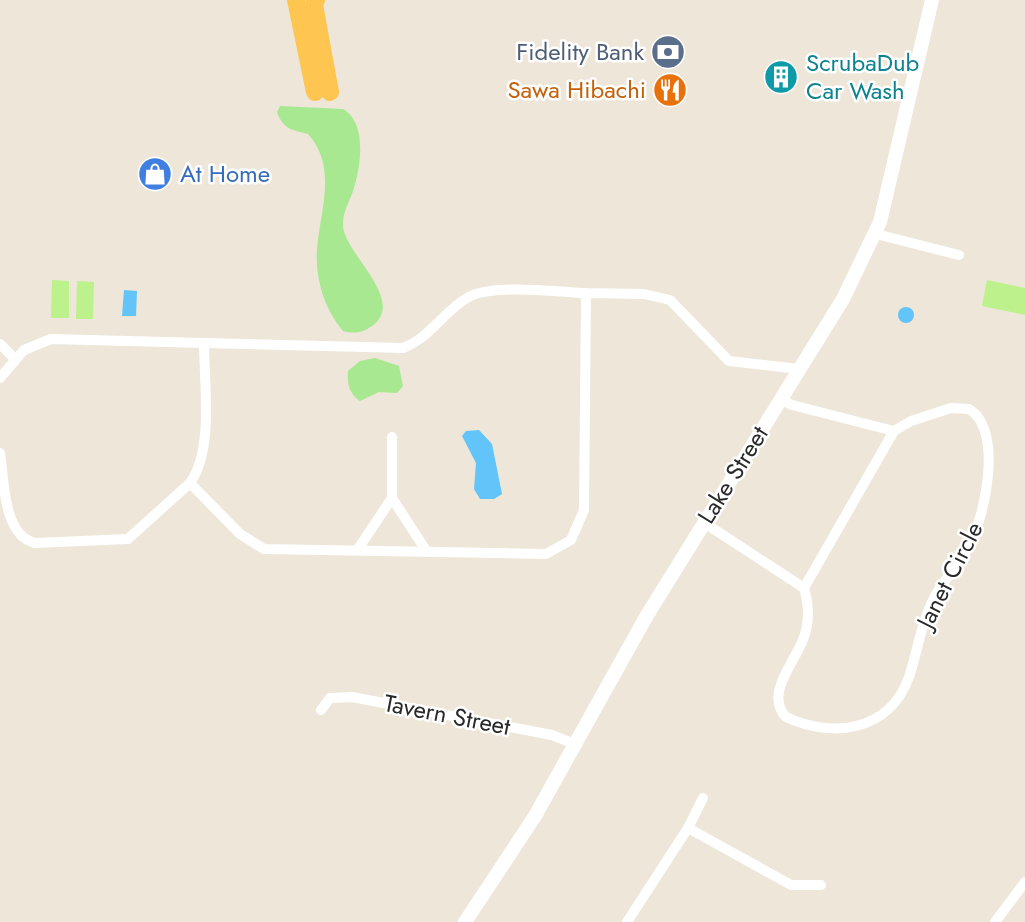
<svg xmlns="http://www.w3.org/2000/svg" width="1025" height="922" font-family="Jost,sans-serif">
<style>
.green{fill:#a7e890}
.pitch{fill:#bdf18b}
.water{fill:#62c4f9}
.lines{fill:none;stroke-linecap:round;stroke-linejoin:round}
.minor{stroke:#fff;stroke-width:10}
.tertiary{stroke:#fff;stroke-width:14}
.trunk{stroke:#fec650;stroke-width:18}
.labels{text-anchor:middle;stroke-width:5;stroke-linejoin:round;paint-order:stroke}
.service-label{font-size:24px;fill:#4e5e75;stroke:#fff;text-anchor:end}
.culture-label{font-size:24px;fill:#0d838f;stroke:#fff;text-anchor:start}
.food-label{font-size:24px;fill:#c56008;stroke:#fff;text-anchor:end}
.shop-label{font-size:24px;fill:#366cbe;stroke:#fff;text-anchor:start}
.street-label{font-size:24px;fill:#292929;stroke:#fff}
</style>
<rect width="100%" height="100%" fill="#ede6d9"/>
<!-- green -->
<g class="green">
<path d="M 280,106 L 343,109 C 367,123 361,165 354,188 C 350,201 343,210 343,224 C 342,252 408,300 372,326 C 362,333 355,334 343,331 C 324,308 315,279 317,249 C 320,211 338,167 308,134 C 292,130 283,129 277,112 Z"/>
<path d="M 375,358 L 399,366 L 403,386 L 397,393 L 379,392 L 360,401 C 349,394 347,383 348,371 L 360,361 Z"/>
</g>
<!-- pitch -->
<g class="pitch">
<polygon points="52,280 69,281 69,318 51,318"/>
<polygon points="987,280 1025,288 1025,315 982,306"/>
<polygon points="77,281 94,282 93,319 76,319"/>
</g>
<!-- water -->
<g class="water">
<polygon points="124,290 137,291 136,316 122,316"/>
<circle cx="906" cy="315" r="8"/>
<polygon points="479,430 492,444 502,494 494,499 480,499 474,489 476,463 462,436 466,431"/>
</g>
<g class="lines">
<!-- minor -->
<g class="minor">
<polyline points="876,234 959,255"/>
<path d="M 586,293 C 557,292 491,283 467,298 C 443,312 431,337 403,348 L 204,343 C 204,383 214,450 190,483 L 240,534 L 264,549 L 546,554 L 571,540 L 584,510 L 586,293 L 644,294 L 670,300 L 729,361 L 799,369"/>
<polyline points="0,344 14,358"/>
<polyline points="0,378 24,350 51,339 204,343"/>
<polyline points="780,399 792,405 894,431"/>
<path d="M 951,408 L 969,409 C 1004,430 985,518 968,548 C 959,565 944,579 935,596 C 921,622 918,650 909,677 C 890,731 833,739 786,717 C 765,695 793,664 802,642 C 810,624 809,605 804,588 L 894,431 L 911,421 Z"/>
<polyline points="392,437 392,498 427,552"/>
<path d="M 0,453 C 4,479 3,536 35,543 L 128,539 L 190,483"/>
<polyline points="703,522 804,588"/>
<polyline points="358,549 392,498"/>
<polyline points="321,710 330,698 352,697 552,735 577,745"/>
<polyline points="688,828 791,885 821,885"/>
<polyline points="627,922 688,828 703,798"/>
<polyline points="995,922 1025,882"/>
</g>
<!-- tertiary -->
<polyline class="tertiary" points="465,922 535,816 646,617 843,299 880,222 932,0"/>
<!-- trunk -->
<g class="trunk">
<polyline points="296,0 315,92"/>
<polyline points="316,0 314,5 330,92"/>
</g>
</g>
<!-- icons -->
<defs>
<g id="bank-disc" transform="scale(1.75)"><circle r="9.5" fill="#5c6f8a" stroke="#fff"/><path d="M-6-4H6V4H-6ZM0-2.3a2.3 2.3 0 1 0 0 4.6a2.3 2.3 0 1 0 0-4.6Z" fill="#fff"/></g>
<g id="building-disc" transform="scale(1.75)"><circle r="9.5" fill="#0f9aa8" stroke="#fff"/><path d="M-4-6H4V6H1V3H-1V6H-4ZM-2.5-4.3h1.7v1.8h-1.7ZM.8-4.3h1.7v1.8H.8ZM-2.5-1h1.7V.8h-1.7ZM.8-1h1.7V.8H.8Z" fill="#fff"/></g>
<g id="restaurant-disc" transform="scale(1.75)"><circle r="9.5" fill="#e8710a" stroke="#fff"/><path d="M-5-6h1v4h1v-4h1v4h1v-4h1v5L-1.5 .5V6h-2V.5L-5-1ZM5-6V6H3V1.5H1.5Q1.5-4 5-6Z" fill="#fff"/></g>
<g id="shop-disc" transform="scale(1.75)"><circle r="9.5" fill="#3f7fe0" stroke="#fff"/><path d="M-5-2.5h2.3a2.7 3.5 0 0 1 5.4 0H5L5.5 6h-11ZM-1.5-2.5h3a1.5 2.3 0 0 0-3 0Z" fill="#fff"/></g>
</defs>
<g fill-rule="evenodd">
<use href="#bank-disc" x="668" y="52"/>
<use href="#building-disc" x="781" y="77"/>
<use href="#restaurant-disc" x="670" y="90"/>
<use href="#shop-disc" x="155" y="174"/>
</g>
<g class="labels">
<!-- service labels -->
<g class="service-label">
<text x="644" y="60">Fidelity Bank</text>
</g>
<!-- culture labels -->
<g class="culture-label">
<text x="806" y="71">ScrubaDub<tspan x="806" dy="28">Car Wash</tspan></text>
</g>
<!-- food labels -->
<g class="food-label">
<text x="646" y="98">Sawa Hibachi</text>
</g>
<!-- shop labels -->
<g class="shop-label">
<text x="180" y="182">At Home</text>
</g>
<!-- street labels -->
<g class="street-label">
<text transform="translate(733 475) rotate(-58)" y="8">Lake Street</text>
<text transform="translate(950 575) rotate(-63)" y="8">Janet Circle</text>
<text transform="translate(447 715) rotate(11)" y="8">Tavern Street</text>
</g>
</g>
</svg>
